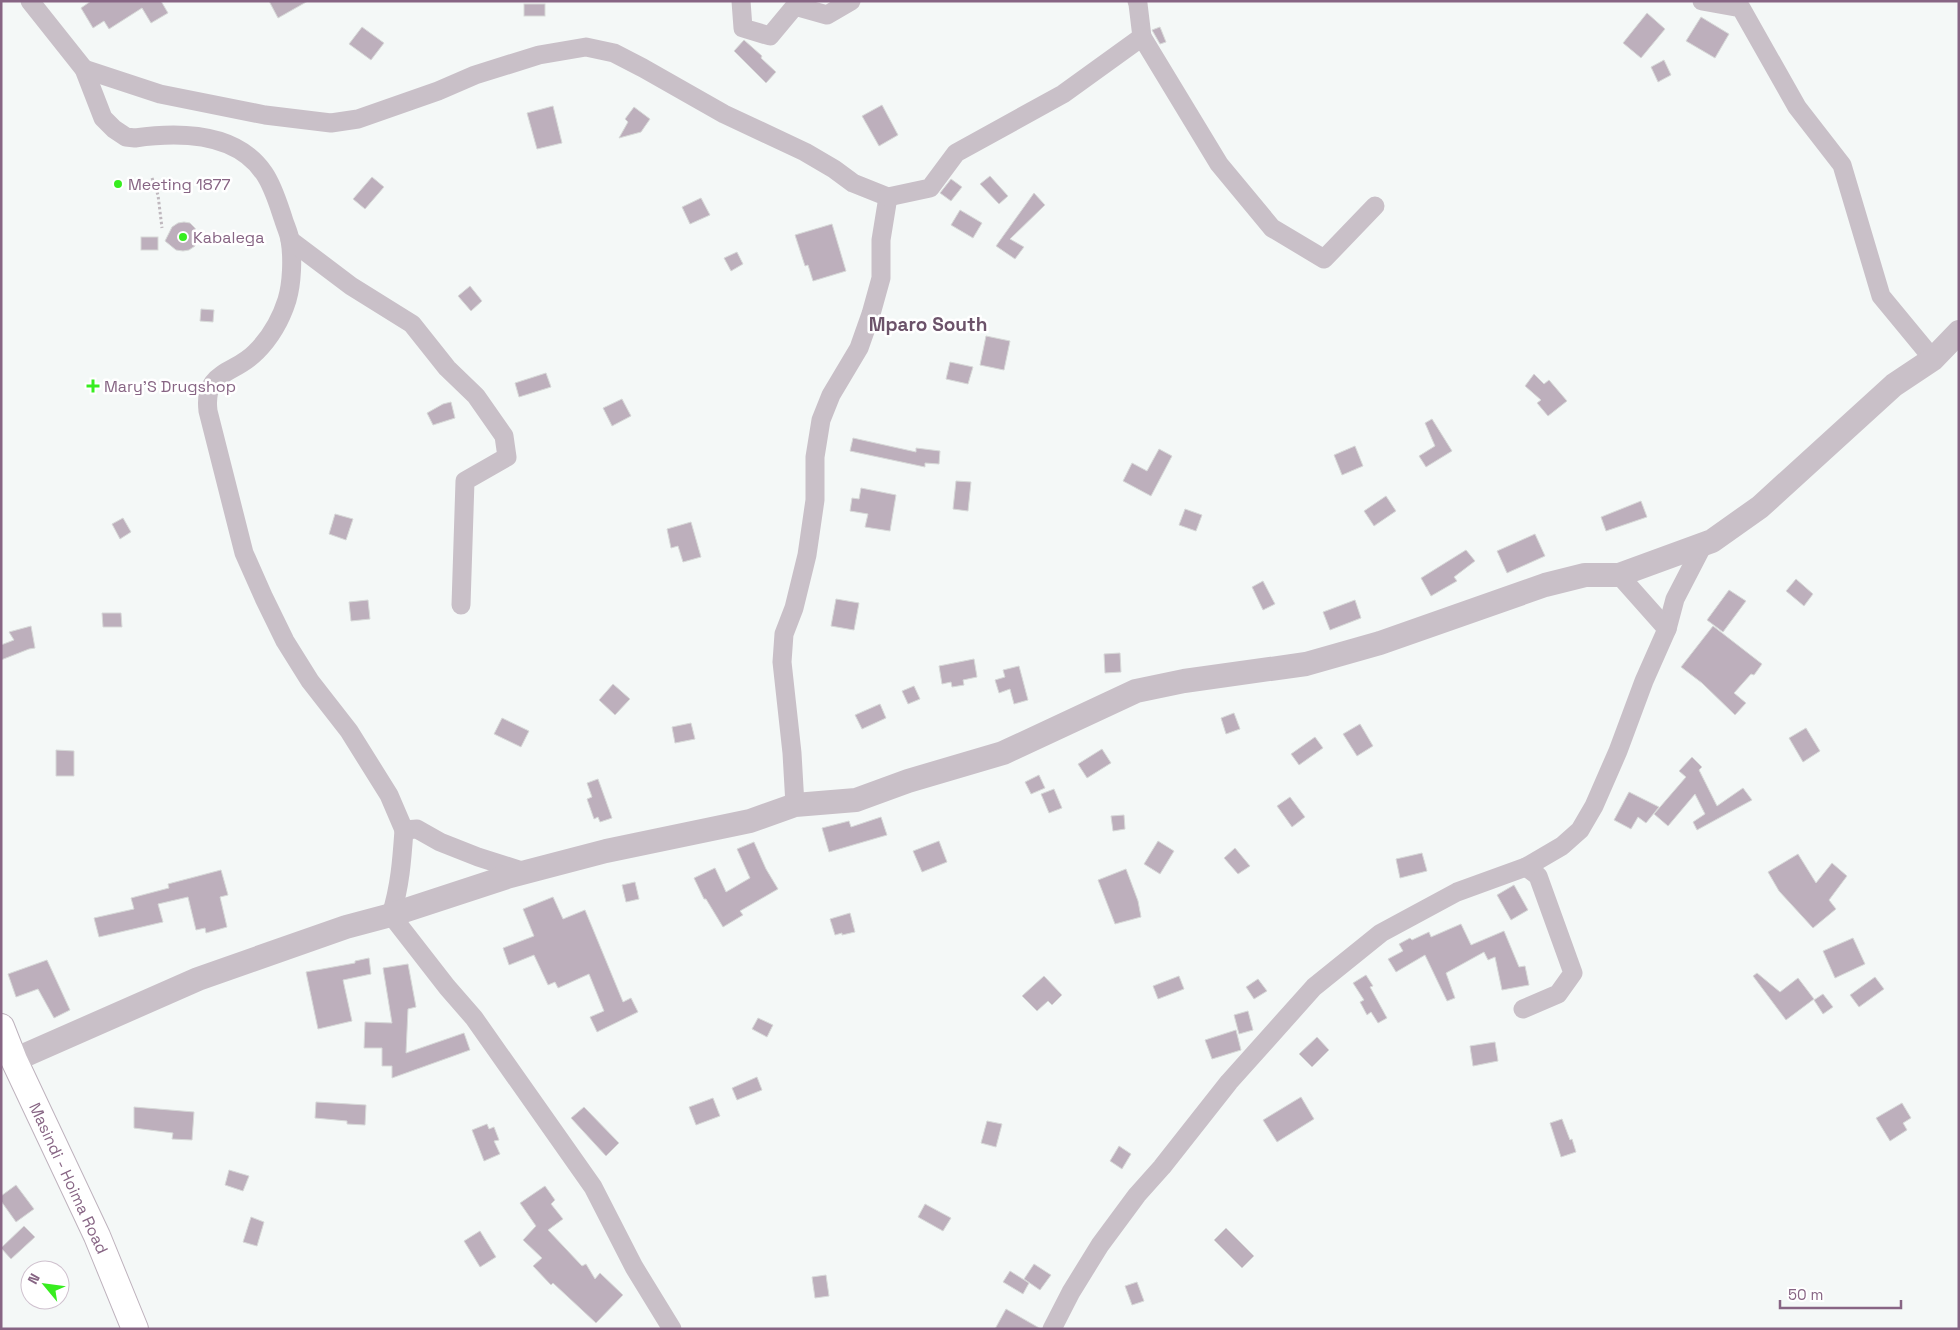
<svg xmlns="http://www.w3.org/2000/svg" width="1960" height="1330" font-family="'Space Grotesk',sans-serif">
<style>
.building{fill:#bdafbc;stroke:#d7d9d8}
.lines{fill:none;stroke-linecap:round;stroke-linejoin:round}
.secondary-casing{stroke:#beb2bd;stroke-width:28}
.path{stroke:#bfb8be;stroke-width:3;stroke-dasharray:2.5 2.5;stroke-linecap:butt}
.minor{stroke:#c9c0c8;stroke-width:19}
.tertiary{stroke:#c9c0c8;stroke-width:24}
.secondary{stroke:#fff;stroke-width:26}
.poi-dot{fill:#37ed1f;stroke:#fff;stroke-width:2}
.labels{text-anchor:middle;stroke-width:5;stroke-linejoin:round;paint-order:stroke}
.poi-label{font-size:16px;fill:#876584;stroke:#fff;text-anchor:start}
.street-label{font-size:16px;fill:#876584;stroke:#fff}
.quarter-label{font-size:19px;font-weight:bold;fill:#6c536a;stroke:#fff}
</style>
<rect width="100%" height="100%" fill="#f4f8f7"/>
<!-- building -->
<g class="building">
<polygon points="91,1 161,1 168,13 151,23 142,8 109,29 104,21 93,28 81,8"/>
<polygon points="269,1 308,1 278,18"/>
<rect x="524" y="4" width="21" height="12"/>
<polygon points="1647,13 1665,29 1641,58 1623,43"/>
<polygon points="1701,17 1729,34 1715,58 1686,41"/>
<polygon points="362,27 384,43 371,60 349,44"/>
<polygon points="1160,27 1166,42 1160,44 1152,30"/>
<polygon points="744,40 762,56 761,58 776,72 766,83 734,51"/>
<polygon points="1664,60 1671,75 1658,82 1651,67"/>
<polygon points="882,105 898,135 879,146 862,116"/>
<polygon points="553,106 562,143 537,149 527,113"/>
<polygon points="634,107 650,119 641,132 619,138 628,122 625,119"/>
<polygon points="990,176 1008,196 999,204 980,184"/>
<polygon points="372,177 384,187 365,209 353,199"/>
<polygon points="951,179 962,187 951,201 940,193"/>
<polygon points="1034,193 1045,205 1010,239 1024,247 1015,259 996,246"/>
<polygon points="701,198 710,215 690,224 682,207"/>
<polygon points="960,210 982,223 973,238 951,225"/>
<polygon points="184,222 190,223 195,228 198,237 195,246 189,250 183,251 176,250 165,241 172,227 178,223"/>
<polygon points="832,224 846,271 813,281 808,265 805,266 795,235"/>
<rect x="141" y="237" width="17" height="13"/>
<polygon points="737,252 743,264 731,271 724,258"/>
<polygon points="470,286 482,301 471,311 458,296"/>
<polygon points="201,309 214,310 213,322 200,321"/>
<polygon points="986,336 1010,341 1004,370 980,365"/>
<polygon points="950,362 973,367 968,384 946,379"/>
<polygon points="546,373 551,387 519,397 515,383"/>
<polygon points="1534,374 1544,384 1549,380 1567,401 1548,416 1537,403 1541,400 1525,386"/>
<polygon points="622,399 631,416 612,426 603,408"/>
<polygon points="451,402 455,418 433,425 427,413 443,404"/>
<polygon points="1432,419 1452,451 1426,467 1419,456 1435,446 1425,423"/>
<polygon points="853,438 916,452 916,448 940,451 939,464 925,463 925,467 850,451"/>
<polygon points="1355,446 1363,466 1342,475 1334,455"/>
<polygon points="1159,449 1172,456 1151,496 1123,481 1132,463 1147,471"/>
<polygon points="956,481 971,482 968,511 953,509"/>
<polygon points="861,488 896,495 890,531 865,527 868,514 850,511 852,498 859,499"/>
<polygon points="1386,496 1396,511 1374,526 1364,511"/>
<polygon points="1641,501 1647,517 1606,531 1601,517"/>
<polygon points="1185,509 1202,515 1196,531 1179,525"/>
<polygon points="335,514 353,519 346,540 329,534"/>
<polygon points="123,518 131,532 120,539 112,524"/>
<polygon points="691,522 701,557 683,562 678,546 671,548 667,529"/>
<polygon points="1535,534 1545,556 1507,573 1497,551"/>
<polygon points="1466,550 1475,561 1454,577 1457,581 1431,596 1421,578"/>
<polygon points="1796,579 1813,594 1804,606 1786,591"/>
<polygon points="1263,581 1275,604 1263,610 1252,587"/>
<polygon points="1729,590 1746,601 1723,632 1707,620"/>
<polygon points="836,599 859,603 854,630 831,626"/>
<polygon points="368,600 370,619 351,621 349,602"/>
<polygon points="1355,600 1361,618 1330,630 1323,612"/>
<polygon points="102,613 121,613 122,627 103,627"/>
<polygon points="31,626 35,648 29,649 1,660 1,645 14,640 9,632"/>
<polygon points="1713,626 1762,664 1754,675 1751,674 1734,693 1746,703 1735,715 1702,683 1681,667"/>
<polygon points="1120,653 1121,672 1105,673 1104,654"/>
<polygon points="974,659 977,677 963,680 964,685 952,687 951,682 942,684 939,666"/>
<polygon points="1019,666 1028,700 1014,704 1010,689 999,693 995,680 1005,677 1003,670"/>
<polygon points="613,684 630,699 615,715 599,700"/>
<polygon points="914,686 920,699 908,704 902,691"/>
<polygon points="880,704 886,718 862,729 855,715"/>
<polygon points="1234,713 1240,729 1226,734 1221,718"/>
<polygon points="502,718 529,731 521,747 494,734"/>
<polygon points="691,723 695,739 675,743 672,727"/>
<polygon points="1360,724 1373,746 1357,756 1343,734"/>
<polygon points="1806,728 1820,751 1803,762 1789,738"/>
<polygon points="1315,737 1323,748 1299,765 1291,754"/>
<polygon points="1102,749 1111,763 1087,778 1078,764"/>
<polygon points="56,750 74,751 74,776 56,776"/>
<polygon points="1692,757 1702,767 1699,770 1717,806 1743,788 1752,800 1697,830 1693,822 1705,814 1695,794 1668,826 1654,814 1686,777 1679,771"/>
<polygon points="1039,775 1045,788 1031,794 1025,782"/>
<polygon points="598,779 612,818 600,822 598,817 594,819 587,799 592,797 587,783"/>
<polygon points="1054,789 1062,808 1049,813 1041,794"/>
<polygon points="1629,792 1659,807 1646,823 1638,817 1631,829 1614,820"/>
<polygon points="1290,797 1305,817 1292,827 1277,806"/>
<polygon points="1124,815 1125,829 1113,831 1111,816"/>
<polygon points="881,817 887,835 829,852 822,828 849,821 851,827"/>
<polygon points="939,841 947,862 922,872 913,851"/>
<polygon points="1158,841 1174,851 1160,874 1144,864"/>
<polygon points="754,842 766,869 778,889 740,911 743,915 723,927 706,899 704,899 694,878 715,868 726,892 750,878 737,849"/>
<polygon points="1235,848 1250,866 1238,874 1224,858"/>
<polygon points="1422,853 1427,871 1400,878 1396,859"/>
<polygon points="1798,854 1816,883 1832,863 1847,876 1829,900 1836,909 1813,928 1779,891 1768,872"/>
<polygon points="1126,869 1138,901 1141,917 1115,924 1098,880"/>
<polygon points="221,870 228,895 220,897 227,927 206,933 205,928 196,930 188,897 158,904 163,922 99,937 94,918 134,909 131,898 169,888 168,884"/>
<polygon points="635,882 639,899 626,902 622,885"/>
<polygon points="1514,885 1528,910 1511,920 1497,895"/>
<polygon points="553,897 563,919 585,910 623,1002 631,998 638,1012 597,1032 590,1017 604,1011 589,974 558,988 555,982 548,985 534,955 509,965 503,948 534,936 523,909"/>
<polygon points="850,913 855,932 842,935 842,933 835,935 830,919"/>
<polygon points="1461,924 1471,945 1504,931 1519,967 1525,966 1529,985 1502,990 1495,957 1488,960 1484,952 1446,973 1455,998 1447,1001 1425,955 1396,972 1388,959 1403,951 1399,944 1410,938 1412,940 1429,932 1431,937"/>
<polygon points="1853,938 1865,964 1835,978 1823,951"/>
<polygon points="369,958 371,974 343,980 352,1021 318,1029 306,972 355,963 355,961"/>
<polygon points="47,960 70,1010 54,1018 38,989 16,997 8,974"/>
<polygon points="408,964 416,1007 408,1009 406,1053 464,1033 470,1050 392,1078 392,1066 382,1066 382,1048 364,1048 365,1022 392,1023 383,968"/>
<polygon points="1757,973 1780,992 1798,978 1814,999 1786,1020 1753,976"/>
<polygon points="1366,975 1373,986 1370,987 1387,1018 1378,1023 1371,1012 1367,1015 1360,1002 1364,1000 1353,983"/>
<polygon points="1044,976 1062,995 1052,1005 1048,1001 1037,1011 1022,996"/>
<polygon points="1179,976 1184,989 1158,999 1153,986"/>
<polygon points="1875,977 1884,989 1859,1007 1850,995"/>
<polygon points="1258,979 1267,991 1254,999 1246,987"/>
<polygon points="1823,994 1833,1007 1823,1014 1814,1000"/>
<polygon points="1248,1011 1253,1030 1239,1034 1234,1015"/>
<polygon points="758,1018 773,1025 767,1037 752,1029"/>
<polygon points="1236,1030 1241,1050 1212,1059 1205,1040"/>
<polygon points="1317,1037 1329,1050 1312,1067 1299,1054"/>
<polygon points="1495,1042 1498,1061 1473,1066 1470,1046"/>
<polygon points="757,1077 762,1090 737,1100 732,1088"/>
<polygon points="1301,1097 1314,1119 1277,1142 1263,1120"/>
<polygon points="713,1098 720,1116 696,1125 689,1107"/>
<polygon points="316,1102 366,1105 365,1125 347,1124 347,1121 315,1118"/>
<polygon points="1902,1103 1911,1118 1903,1123 1907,1130 1890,1141 1876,1118"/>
<polygon points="134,1107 194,1112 192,1140 172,1139 173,1133 134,1128"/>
<polygon points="584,1107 619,1143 606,1156 571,1118"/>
<polygon points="1562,1119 1570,1140 1572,1139 1576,1152 1561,1157 1550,1123"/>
<polygon points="987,1121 1002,1124 996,1147 981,1143"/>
<polygon points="487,1124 489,1129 494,1127 499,1140 494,1141 500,1154 484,1161 472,1130"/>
<polygon points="1119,1146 1131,1154 1122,1169 1110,1161"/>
<polygon points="229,1170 249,1176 243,1191 225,1185"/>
<polygon points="16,1185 34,1209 16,1222 1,1201 1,1196"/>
<polygon points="545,1186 555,1200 551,1204 563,1219 548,1230 582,1266 586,1264 595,1279 600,1273 623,1295 596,1323 553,1283 551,1285 533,1266 542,1258 523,1240 536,1226 520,1203"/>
<polygon points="925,1204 951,1218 943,1231 918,1217"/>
<polygon points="251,1217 264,1222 257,1246 243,1242"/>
<polygon points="24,1226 35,1237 11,1259 1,1248"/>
<polygon points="1226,1228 1254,1256 1242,1268 1214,1240"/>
<polygon points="480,1231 496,1257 480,1267 464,1241"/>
<polygon points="1034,1264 1051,1275 1040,1290 1024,1279"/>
<polygon points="1010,1271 1029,1283 1023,1294 1003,1282"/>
<polygon points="826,1275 829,1296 815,1298 812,1277"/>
<polygon points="1137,1282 1144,1301 1132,1305 1125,1286"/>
<polygon points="1006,1309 1041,1329 995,1329"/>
</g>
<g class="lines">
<!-- secondary casing -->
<g class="secondary-casing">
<polyline id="secondary" points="1,1027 14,1060 97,1236 135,1329"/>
</g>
<!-- path -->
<polyline class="path" points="152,178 158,195 162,228"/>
<!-- minor -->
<g class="minor">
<path d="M 30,1 L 84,69 L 103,118 L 114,129 L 126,137 L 135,138 C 178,132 236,132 264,173 C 273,186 278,203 283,218 C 285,225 289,233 290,240 C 293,258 292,283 287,300 C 281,319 270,338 256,352 C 234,375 203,370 208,411 L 244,553 L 264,598 L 285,641 L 310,681 L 349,731 L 389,795 L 404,830 L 417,829 L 440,842 L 478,857 L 525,872"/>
<polyline points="741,1 743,28 770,36 795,6 827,15 851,1"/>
<polyline points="1137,1 1138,4 1142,37"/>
<polyline points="1702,1 1741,8 1797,107 1842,165 1881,296 1933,359"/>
<polyline points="84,69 160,94 265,115 331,123 358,119 438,91 475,75 539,55 586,47 614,53 643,68 724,114 805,152 834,169 853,183 888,197 881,240 881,278 871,314 859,348 831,395 821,420 815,457 815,500 807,555 794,608 784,634 782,662 792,753 795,805"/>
<polyline points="888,197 930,188 956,153 1063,94 1142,37 1219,164 1272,228 1324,259 1375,206"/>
<polyline points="290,240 351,286 412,324 447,368 476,396 504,436 507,457 465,481 461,605"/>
<polyline points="1667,629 1675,599 1704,543"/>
<path d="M 404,830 C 402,859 400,887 391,915 L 447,987 L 474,1018 L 593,1187 L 634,1267 L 672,1329"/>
<polyline points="1523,1009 1558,994 1573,973 1538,876 1526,867"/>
<polyline points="1052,1329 1071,1292 1100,1245 1137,1195 1162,1167 1229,1082 1314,987 1381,933 1457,892 1526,867 1562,846 1580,830 1594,806 1618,751 1644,681 1667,629 1619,575"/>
</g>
<!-- tertiary -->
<polyline class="tertiary" points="14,1060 198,979 346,927 391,915 507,877 606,851 750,821 795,805 856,800 908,781 1003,753 1136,691 1184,681 1306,664 1380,643 1545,585 1585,575 1619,575 1712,541 1760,507 1894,385 1933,359 1959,332"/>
<!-- secondary -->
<use href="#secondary" class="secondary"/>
</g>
<!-- markers -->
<g class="poi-dot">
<circle cx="118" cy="184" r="5"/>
<circle cx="183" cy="237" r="5"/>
<path d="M90.5 378.5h5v5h5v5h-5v5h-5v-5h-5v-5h5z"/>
</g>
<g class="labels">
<!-- poi labels -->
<g class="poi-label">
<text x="128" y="190">Meeting 1877</text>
<text x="193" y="243">Kabalega</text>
<text x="104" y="392">Mary'S Drugshop</text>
</g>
<!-- street labels -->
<g class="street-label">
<text transform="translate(69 1178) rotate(65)" y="6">Masindi - Hoima Road</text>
</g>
<!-- quarter labels -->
<g class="quarter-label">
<text x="928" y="331">Mparo South</text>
</g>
</g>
<!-- border -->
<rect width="1960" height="1330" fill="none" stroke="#876584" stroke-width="5"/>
<!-- north arrow -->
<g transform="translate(45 1285) rotate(299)"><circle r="24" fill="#ffffff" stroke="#cfc1ce"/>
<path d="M0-4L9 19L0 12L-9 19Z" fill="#37ed1f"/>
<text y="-8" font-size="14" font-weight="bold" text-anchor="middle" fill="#876584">N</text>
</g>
<!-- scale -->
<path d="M1780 1300v8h121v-8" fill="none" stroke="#876584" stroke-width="2.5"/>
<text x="1788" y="1300" font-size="15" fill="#876584" stroke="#ffffff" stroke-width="4" paint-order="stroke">50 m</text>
</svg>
